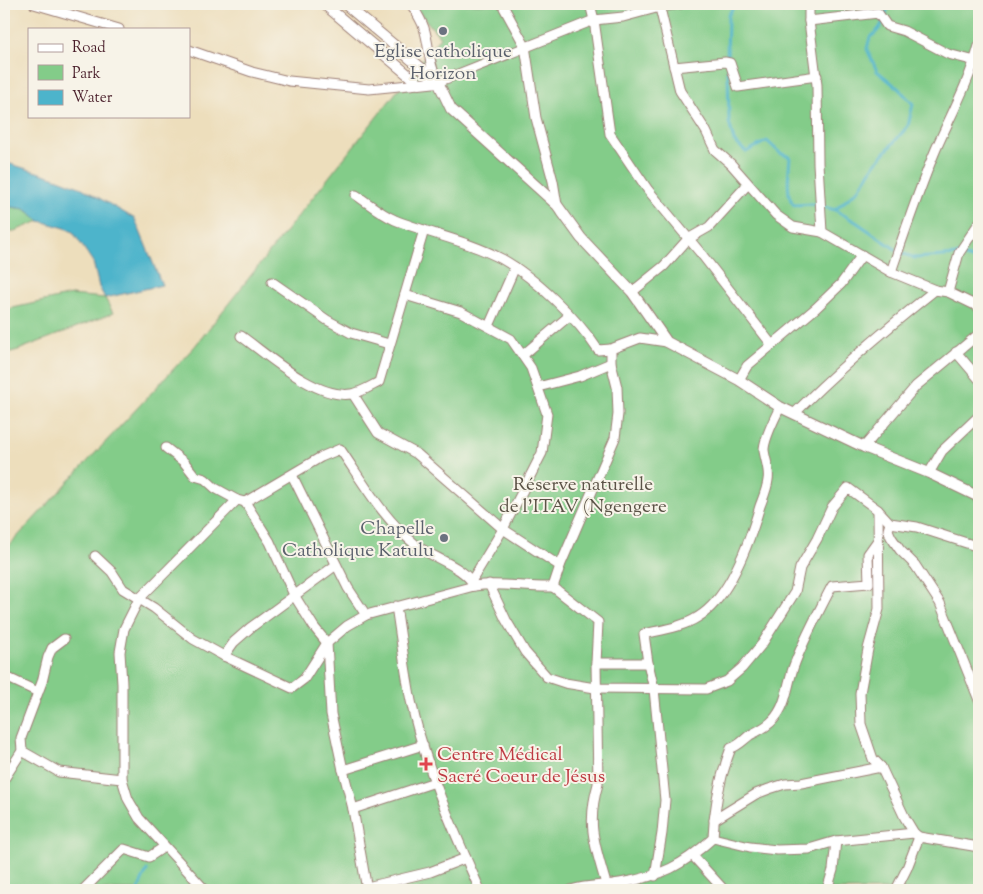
<svg xmlns="http://www.w3.org/2000/svg" width="983" height="894" font-family="'Sorts Mill Goudy',serif">
<style>
.green{fill:#83cc89;stroke:#66765a}
.water{fill:#4db4cb;stroke:#4c6a7b}
.lines{fill:none;stroke-linecap:round;stroke-linejoin:round}
.stream{stroke:#4db4cb;stroke-width:3}
.minor-casing{stroke:#9c7e74;stroke-width:11}
.tertiary-casing{stroke:#9c7e74;stroke-width:12}
.minor{stroke:#fff;stroke-width:9}
.tertiary{stroke:#fff;stroke-width:10}
.worship-dot{fill:#6b7280;stroke:#f7f3e8;stroke-width:2}
.health-dot{fill:#e0444e;stroke:#f7f3e8;stroke-width:2}
.labels{text-anchor:middle;stroke-width:4;stroke-linejoin:round;paint-order:stroke}
.worship-label{font-size:19px;fill:#5b616d;stroke:#f7f3e8}
.park-label{font-size:19px;fill:#5b5347;stroke:#f7f3e8}
.health-label{font-size:19px;fill:#be3a42;stroke:#f7f3e8;text-anchor:start}
</style>
<rect width="100%" height="100%" fill="#f7f3e8"/>
<filter id="ink" filterUnits="userSpaceOnUse"><feTurbulence type="fractalNoise" baseFrequency=".02" numOctaves="2"/><feDisplacementMap in="SourceGraphic" scale="10" xChannelSelector="R" yChannelSelector="G"/><feConvolveMatrix kernelMatrix="1 2 1 2 8 2 1 2 1" color-interpolation-filters="sRGB"/></filter>
<filter id="wash" filterUnits="userSpaceOnUse"><feTurbulence type="fractalNoise" baseFrequency=".0096" numOctaves="4" result="noise"/><feDisplacementMap in="SourceGraphic" scale="20" xChannelSelector="R" yChannelSelector="G"/><feGaussianBlur stdDeviation="1.12" result="paint"/><feColorMatrix in="noise" values="0 0 0 0 0 0 0 0 0 0 0 0 0 0 0 0 0 1.4 0 .05"/><feComposite in="paint" operator="in"/></filter>
<g filter="url(#wash)">
<rect width="100%" height="100%" fill="#eddebc"/>
<!-- green -->
<g class="green">
<polygon points="412,4 979,4 979,890 4,890 4,551 195,346 440,37"/>
<polygon points="4,206 25,209 40,221 4,235"/>
<polygon points="71,295 105,298 113,313 18,350 4,354 4,310"/>
</g>
<!-- water -->
<polygon class="water" points="4,162 53,177 82,188 135,219 162,285 105,298 99,287 93,262 73,232 65,228 40,221 25,209 4,206"/>
<g class="lines">
<!-- stream -->
<g class="stream">
<polyline points="727,60 728,16 735,4"/>
<path d="M 728,69 L 729,122 L 734,141 L 746,152 L 767,141 L 780,153 L 790,157 C 789,170 785,196 794,205 L 814,204 L 835,210 L 856,222 L 901,253 L 915,258 L 958,255 L 979,261"/>
<path d="M 835,210 L 859,189 L 875,164 L 908,126 L 913,104 L 899,89 L 877,71 L 867,49 L 870,37 C 882,30 885,17 889,4"/>
<polyline points="138,890 147,870"/>
</g>
</g>
</g>
<g filter="url(#ink)">
<g class="lines">
<!-- minor casing -->
<g class="minor-casing">
<g id="minor">
<polyline points="34,4 119,29"/>
<path d="M 411,4 C 416,12 421,19 424,28 C 430,47 428,64 438,82 L 594,20 L 623,17 L 660,7 L 681,4"/>
<polyline points="502,4 525,46 536,118 553,181 557,205"/>
<polyline points="590,4 594,20 610,134 648,190 703,256 772,345"/>
<polyline points="659,4 680,91 706,131 715,150 731,164 776,215 793,227 822,232"/>
<polyline points="809,4 809,21 817,85 818,163 822,232 891,272 935,290 948,292 979,307"/>
<polyline points="809,21 878,13 887,26 904,31 948,54 979,62"/>
<polyline points="189,50 252,72 289,81 369,89 419,84"/>
<polyline points="674,67 725,62 730,63 738,87 817,76"/>
<path d="M 356,195 C 368,203 381,214 395,220 C 430,234 468,241 502,259 C 534,277 578,319 598,350 L 611,349"/>
<path d="M 891,272 C 905,231 919,189 936,149 C 951,115 969,82 979,46"/>
<polyline points="272,282 327,320 351,333 389,344"/>
<polyline points="632,292 664,266 688,239 709,227 748,184"/>
<polyline points="948,292 959,253 979,223"/>
<polyline points="405,295 461,312 511,339 531,368 547,414 542,453 503,529 472,580"/>
<polyline points="489,326 515,267"/>
<path d="M 241,336 C 269,356 316,399 351,394 C 360,393 371,386 379,382 L 424,230"/>
<polyline points="956,352 979,379"/>
<polyline points="523,355 569,316"/>
<polyline points="739,380 747,366 816,308 841,284 862,255"/>
<polyline points="538,387 580,376 611,363"/>
<polyline points="353,394 378,433 417,454 503,529 560,566"/>
<path d="M 795,413 C 839,368 886,329 935,290"/>
<polyline points="864,447 916,386 979,334"/>
<path d="M 166,448 L 184,462 L 195,476 L 205,479 L 215,488 L 237,500 L 245,502 L 321,457 L 340,449 C 363,482 383,519 416,545 C 432,558 466,567 474,586"/>
<polyline points="929,473 942,451 979,416"/>
<polyline points="292,475 348,588 366,615"/>
<polyline points="245,502 270,542 294,595 314,627 327,643 331,714 343,770 353,809 367,890"/>
<polyline points="878,510 879,609 868,649 860,693 861,724 873,759 881,767 905,818 914,833 919,837 979,847"/>
<polyline points="890,523 888,530 891,537 900,550 915,565 940,603 979,700"/>
<path d="M 95,556 L 112,572 L 123,589 L 154,608 L 193,639 L 224,656 L 292,688 L 304,679 L 327,643 L 347,626 L 366,615 L 474,586 C 500,582 526,588 553,587 L 560,566 L 615,438 L 618,414 L 617,387 L 611,363 L 611,349 L 640,338 L 667,342"/>
<polyline points="489,584 506,620 525,652 547,677 565,683 595,688 706,689 727,681 742,668 762,644 795,592 800,568 817,539 832,507 848,488 878,510 890,523 917,527 979,547"/>
<path d="M 553,587 L 598,622 L 596,663 L 648,663 L 644,634 C 661,630 683,627 698,617 C 730,598 750,540 760,506 C 763,498 767,489 768,480 C 770,470 765,460 764,450 C 764,438 775,418 780,407"/>
<path d="M 396,606 C 401,638 405,670 411,701 C 425,767 453,829 480,890"/>
<polyline points="224,656 234,642 250,628 336,565"/>
<path d="M 596,663 L 598,784 C 586,825 595,845 606,884"/>
<polyline points="648,663 654,689 665,800 662,833 655,876"/>
<polyline points="4,676 38,692"/>
<polyline points="22,751 59,772 122,779"/>
<polyline points="343,770 423,745"/>
<polyline points="4,779 22,751 21,738 42,682 48,657 52,648 64,639"/>
<polyline points="353,809 435,782"/>
<polyline points="714,820 756,794 769,789 785,784 801,783 881,767"/>
<polyline points="713,838 750,847 777,850 809,849 836,841 914,833"/>
<polyline points="693,856 724,890"/>
<polyline points="367,887 430,872 466,858"/>
<polyline points="83,890 124,849 149,857 164,847"/>
<polyline points="205,890 139,818 128,799 122,779 122,684 120,652 124,629 139,599 237,500"/>
<path d="M 571,890 C 587,885 604,886 620,883 C 662,876 682,866 713,838 C 714,807 720,777 731,748 C 740,745 743,740 750,735 C 758,731 767,727 773,720 C 788,704 787,682 795,663 C 805,637 819,611 832,586 L 869,583 L 868,554 L 878,540"/>
<polyline points="827,890 833,870 836,841"/>
<polyline points="896,890 907,868 919,837"/>
</g>
</g>
<!-- tertiary casing -->
<g class="tertiary-casing">
<g id="tertiary">
<polyline points="324,4 419,84 438,82"/>
<polyline points="345,4 438,82 451,109 557,205 581,238 632,292 667,342 739,380 780,407 864,447 929,473 979,497"/>
</g>
</g>
<!-- minor -->
<use href="#minor" class="minor"/>
<!-- tertiary -->
<use href="#tertiary" class="tertiary"/>
</g>
</g>
<!-- markers -->
<g class="worship-dot">
<circle cx="443" cy="31" r="5"/>
<circle cx="444" cy="538" r="5"/>
</g>
<path class="health-dot" d="M423.5 756.5h5v5h5v5h-5v5h-5v-5h-5v-5h5z"/>
<g class="labels">
<!-- worship labels -->
<g class="worship-label">
<text x="443" y="57">Eglise catholique<tspan x="443" dy="22">Horizon</tspan></text>
<text x="434" y="534" text-anchor="end">Chapelle<tspan x="434" dy="22">Catholique Katulu</tspan></text>
</g>
<!-- park labels -->
<g class="park-label">
<text x="583" y="490">Réserve naturelle<tspan x="583" dy="22">de l'ITAV (Ngengere</tspan></text>
</g>
<!-- health labels -->
<g class="health-label">
<text x="437" y="760">Centre Médical<tspan x="437" dy="22">Sacré Coeur de Jésus</tspan></text>
</g>
</g>
<!-- margin -->
<rect width="983" height="894" fill="none" stroke="#f7f3e8" stroke-width="20"/>
<!-- legend -->
<rect x="28" y="28" width="162" height="90" fill="#f7f3e8" stroke="#b29e9c"/>
<rect x="38" y="44" width="25" height="8" fill="#ffffff" stroke="#b29e9c"/>
<text x="72" y="52" font-size="15" fill="#4a1f2b">Road</text>
<rect x="38" y="65" width="25" height="15" fill="#83cc89" stroke="#b29e9c"/>
<text x="72" y="78" font-size="15" fill="#4a1f2b">Park</text>
<rect x="38" y="90" width="25" height="15" fill="#4db4cb" stroke="#b29e9c"/>
<text x="72" y="102" font-size="15" fill="#4a1f2b">Water</text>
</svg>
